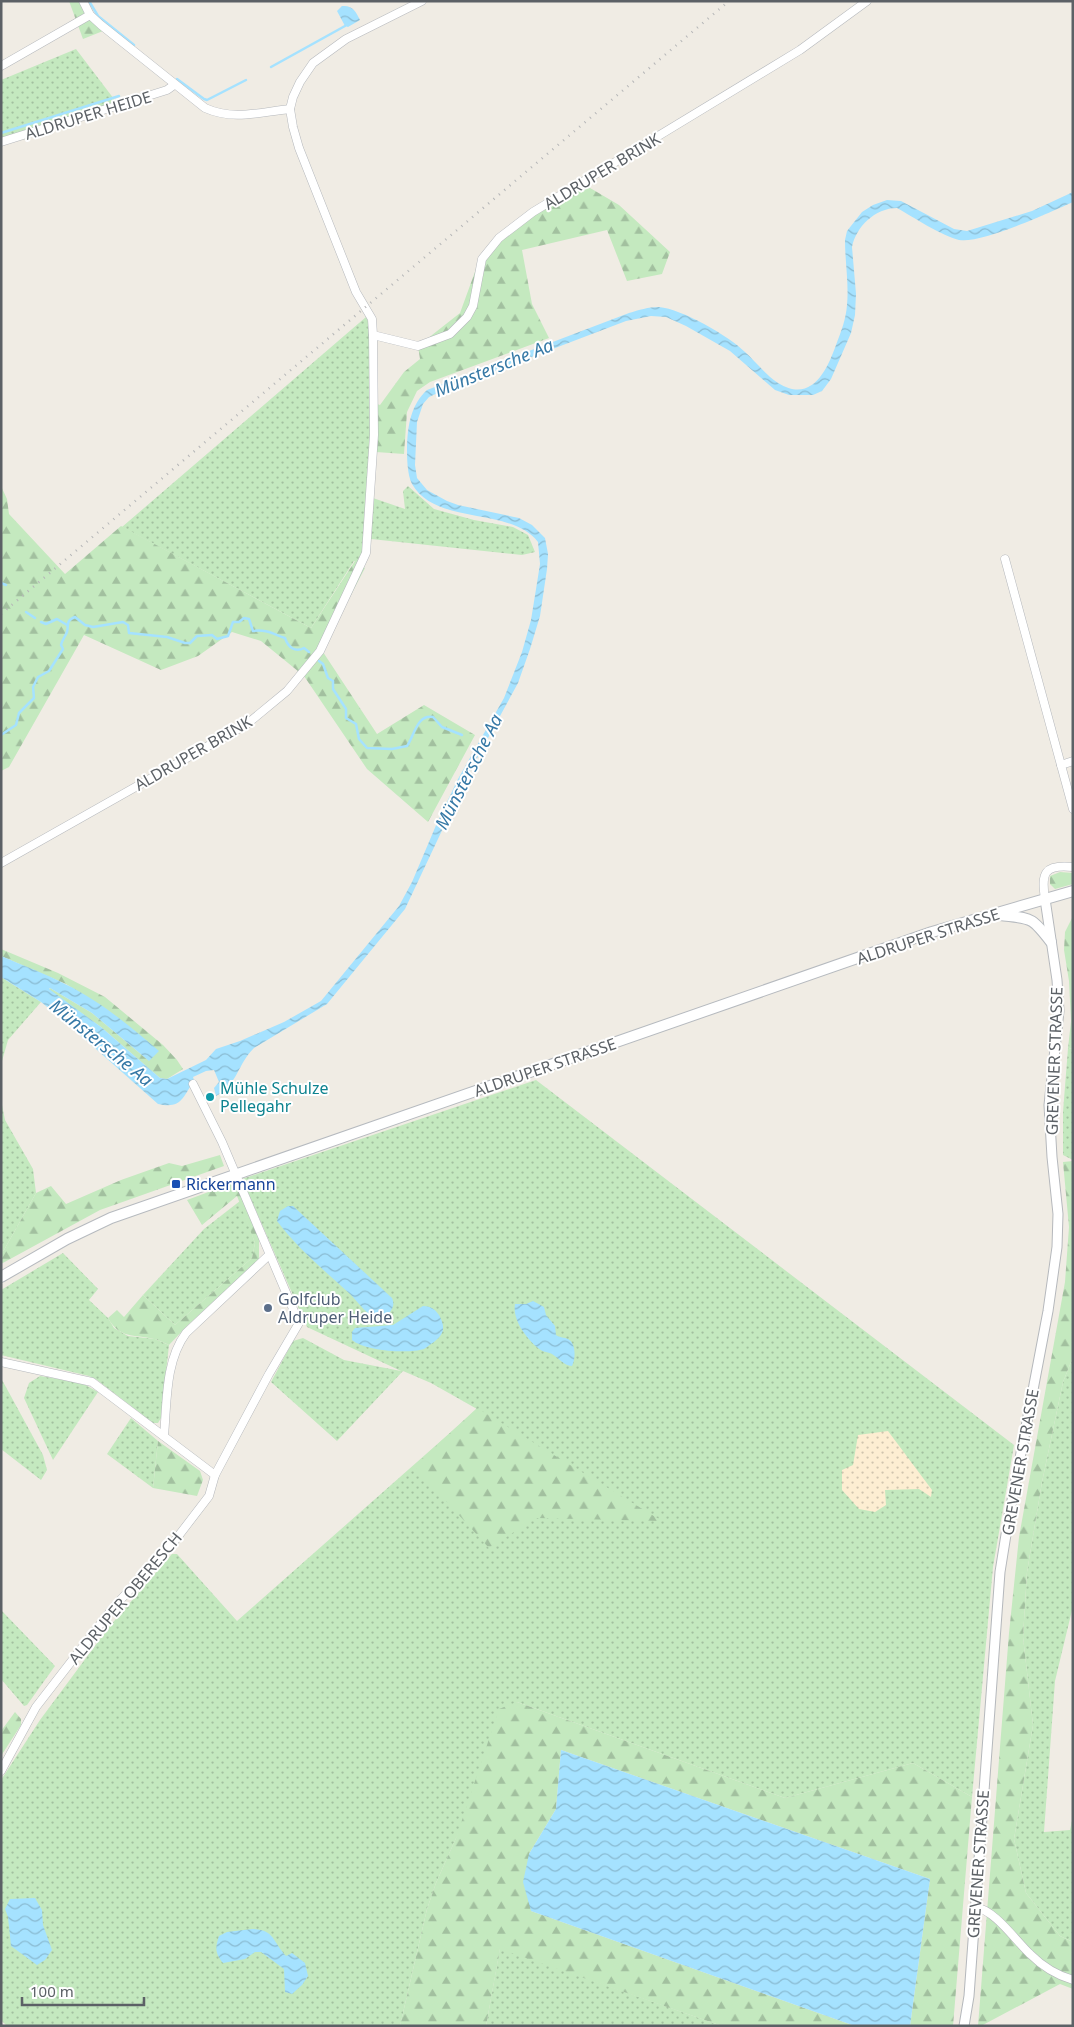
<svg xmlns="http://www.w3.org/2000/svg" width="1074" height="2027" font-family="'Noto Sans',sans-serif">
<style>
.grass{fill:url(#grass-dots)}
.forest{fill:url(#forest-firs)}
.sand{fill:url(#sand-dots)}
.water{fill:url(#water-waves)}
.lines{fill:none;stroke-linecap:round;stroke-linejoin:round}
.stream{stroke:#a5e2ff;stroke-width:2.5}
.minor-casing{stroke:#b5b8bc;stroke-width:9}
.tertiary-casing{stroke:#b5b8bc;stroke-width:11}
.secondary-casing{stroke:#b6babf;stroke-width:12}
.minor{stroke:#fff;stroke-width:8}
.tertiary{stroke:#fff;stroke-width:9}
.secondary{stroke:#fff;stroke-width:10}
.rail{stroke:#b5b6b7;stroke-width:2.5;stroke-dasharray:1 6;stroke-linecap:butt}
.culture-dot{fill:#0f9aa8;stroke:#fff;stroke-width:2}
.transit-dot{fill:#1a4fb4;stroke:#fff;stroke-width:2}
.service-dot{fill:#5c6f8a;stroke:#fff;stroke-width:2}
.labels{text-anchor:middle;stroke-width:4;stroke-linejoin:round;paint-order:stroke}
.street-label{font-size:16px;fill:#5c6166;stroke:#fff}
.culture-label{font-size:16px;fill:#0d838f;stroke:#fff;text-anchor:start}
.transit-label{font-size:16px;fill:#164399;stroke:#fff;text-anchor:start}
.service-label{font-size:16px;fill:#4e5e75;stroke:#fff;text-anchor:start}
.water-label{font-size:18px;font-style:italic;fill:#3679a6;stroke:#fff}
</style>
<defs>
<pattern id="grass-dots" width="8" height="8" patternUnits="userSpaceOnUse" patternTransform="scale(1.25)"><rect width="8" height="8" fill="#c4e9bf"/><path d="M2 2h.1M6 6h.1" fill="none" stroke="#a2c09f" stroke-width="1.8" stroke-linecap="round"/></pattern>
<pattern id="forest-firs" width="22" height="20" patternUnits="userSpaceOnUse" patternTransform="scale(1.25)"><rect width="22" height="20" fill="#c4e9bf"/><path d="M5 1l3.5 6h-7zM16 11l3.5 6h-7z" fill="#a2c09f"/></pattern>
<pattern id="sand-dots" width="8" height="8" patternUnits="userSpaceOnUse" patternTransform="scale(1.25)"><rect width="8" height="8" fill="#fdeed2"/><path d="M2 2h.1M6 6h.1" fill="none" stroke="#d0c4ae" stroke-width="1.8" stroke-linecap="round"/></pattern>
<pattern id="water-waves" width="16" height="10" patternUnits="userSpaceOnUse" patternTransform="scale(1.25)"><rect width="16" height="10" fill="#a5e2ff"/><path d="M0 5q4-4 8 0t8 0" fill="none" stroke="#8abbd2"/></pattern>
</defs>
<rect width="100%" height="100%" fill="#f0ece4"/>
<!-- grass -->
<g class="grass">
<polygon points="76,49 117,103 1,139 1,80"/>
<polygon points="366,317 371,327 372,435 365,552 360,564 354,561 311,628 122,527"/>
<polygon points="408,486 434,509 474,520 513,527 528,535 535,552 522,555 371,539 373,498 405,509 403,491"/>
<polygon points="1,977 41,1002 8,1040 2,1061 1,1097"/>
<polygon points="1068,1048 1073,1049 1073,1160 1063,1155 1063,1112"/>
<polygon points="536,1080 1014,1445 993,1567 972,1797 913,1763 785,1798 517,1702 436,1883 427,1909 400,2026 7,2026 1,2020 1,1780 40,1720 109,1627 172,1554 177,1554 237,1621 477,1409 431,1383 403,1371 337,1441 271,1382 293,1341 303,1338 344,1360 401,1371 307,1327 242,1179"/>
<polygon points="1,1100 5,1120 33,1169 36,1193 4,1250 1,1252"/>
<polygon points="240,1201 255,1243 252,1258 175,1325 143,1295 204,1229"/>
<polygon points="63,1253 98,1289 89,1300 108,1318 114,1328 128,1336 155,1339 169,1345 161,1418 158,1423 153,1423 97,1380 89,1376 1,1355 1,1290"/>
<polygon points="1073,1357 1073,1606 1055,1681 1044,1832 1070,1830 1073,1816 1073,1942 1060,1936 1026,1893 1014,1839 1033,1725 1023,1637 1027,1572 1042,1482 1063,1382"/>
<polygon points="40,1376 82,1383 98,1392 53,1460 24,1398 29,1383"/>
<polygon points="1,1378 43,1455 47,1470 41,1480 1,1449"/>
<polygon points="131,1418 158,1441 153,1488 107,1454"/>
<polygon points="1,1610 55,1666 27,1705 24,1706 1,1679"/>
<polygon points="500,1948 722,2026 486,2026"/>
</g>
<!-- forest -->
<g class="forest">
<polygon points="69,1 82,1 103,31 83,39"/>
<polygon points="585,185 619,205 670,252 662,274 627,281 607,230 522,250 532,304 549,338 430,382 417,391 407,412 404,454 376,452 377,404 380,405 404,372 420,359 418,346 460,313 480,258 533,214"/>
<polygon points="1,486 7,499 9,514 65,574 121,526 311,628 355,561 365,568 319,656 323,652 377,734 424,705 475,735 428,822 367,769 304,676 261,641 232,632 198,656 161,670 84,635 9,767 1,771"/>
<polygon points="1060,872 1073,873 1073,884 1055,889 1050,884 1050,876"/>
<polygon points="1073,916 1073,1049 1068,1048 1071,1021 1069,981 1064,950 1065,932"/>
<polygon points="1,949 58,973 105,997 163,1045 177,1060 183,1069 167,1079 160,1078 101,1027 49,990 50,988 92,1013 149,1061 94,1002 66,984 1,956"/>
<polygon points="220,1155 224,1166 100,1210 1,1264 1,1252 4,1250 36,1193 51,1186 66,1204 121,1180 169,1163 182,1166"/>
<polygon points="1073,1161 1073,1357 1063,1382 1042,1482 1027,1572 1023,1637 1033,1725 1014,1839 1026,1893 1060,1936 1073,1942 1073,1989 1060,1984 981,2026 978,2026 1009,1633 1019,1537 1065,1282 1069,1227 1063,1162"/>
<path d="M 230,1184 L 238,1187 L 259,1236 L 259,1260 L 188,1325 L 169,1345 C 164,1343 159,1340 154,1339 C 133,1334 120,1339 108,1318 L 117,1310 L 124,1317 L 143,1295 L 175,1325 L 252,1258 L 255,1243 L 237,1196 L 202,1225 L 187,1200 Z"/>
<polygon points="477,1408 662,1521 536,1518 489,1548 414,1466"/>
<polygon points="158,1441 200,1471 203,1480 197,1496 153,1488"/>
<polygon points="517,1702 785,1798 913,1763 972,1797 953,2026 910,2026 930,1879 561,1750 556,1809 529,1854 531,1911 855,2026 722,2026 500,1949 486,2026 400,2026 427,1909 436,1883 456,1838 499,1709"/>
<polygon points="15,1712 21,1719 21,1725 1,1756 1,1731"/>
</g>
<!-- sand -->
<polygon class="sand" points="888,1431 932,1490 931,1497 919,1489 885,1490 886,1505 875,1512 859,1509 842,1490 842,1470 853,1465 858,1435"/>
<!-- water -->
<g class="water">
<path d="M 342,6 C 353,5 356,12 360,20 L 348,27 L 345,26 L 337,11 Z"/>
<path d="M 1073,192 L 1073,202 C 1051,212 981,244 959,240 C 942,236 913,217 897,208 C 875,208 856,227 852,247 L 856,294 L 855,315 L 851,333 L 831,379 L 822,391 L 813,395 L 789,395 L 775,390 L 730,351 L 686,326 L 666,317 L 651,316 L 626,321 L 442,391 L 429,397 L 423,404 L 417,422 L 415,465 L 417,478 L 427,490 L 447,501 L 458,505 L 519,518 L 532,525 L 545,538 L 548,554 L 547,569 L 540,616 L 530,649 L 518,683 L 470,771 L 405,909 L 327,1004 L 254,1048 C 238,1063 237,1086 216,1096 L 214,1088 L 219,1082 L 214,1070 L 206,1071 L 193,1077 L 194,1080 C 183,1098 181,1109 158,1104 L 61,1018 L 41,1002 L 1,977 L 1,956 C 22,965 44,973 65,984 C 100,1001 130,1026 159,1051 L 149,1061 L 92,1013 L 50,988 L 49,989 L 101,1027 L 160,1078 L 167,1079 L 206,1060 L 216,1049 L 240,1041 L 284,1022 L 321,1001 L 399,906 L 412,882 L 437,823 L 458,779 L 504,698 L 522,652 L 531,620 L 537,583 L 540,564 L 538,542 C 510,506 436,526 412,484 C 407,474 407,457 407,446 C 408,424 411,405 427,390 L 629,313 C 639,310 648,307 659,307 C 682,309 729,336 745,352 C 756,362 766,375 778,383 C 812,404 827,370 836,345 C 841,332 846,319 847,305 C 849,284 845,262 845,240 L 847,231 L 862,212 L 873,205 L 887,200 L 901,201 L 954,229 L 967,231 L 1032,211 Z"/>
<path d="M 288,1206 L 293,1206 L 392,1298 C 394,1303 394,1307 390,1312 C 385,1316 379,1319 372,1316 C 364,1311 357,1301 350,1294 C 325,1271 298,1249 277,1221 L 280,1211 Z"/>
<path d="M 533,1301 L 544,1307 L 546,1315 L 555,1326 L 556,1335 C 560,1338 564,1337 568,1339 C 576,1343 576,1359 572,1366 C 563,1365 560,1359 552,1354 C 548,1352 542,1352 538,1348 C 527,1339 512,1320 515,1304 L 526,1304 Z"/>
<path d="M 423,1306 C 430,1306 435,1309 439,1315 C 446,1328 444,1334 434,1342 C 430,1344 428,1347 424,1349 C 408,1354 365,1351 352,1340 L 352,1332 L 355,1328 L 393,1325 Z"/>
<polygon points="561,1750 930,1879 910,2026 855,2026 531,1911 523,1882 529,1854 556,1809"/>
<polygon points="35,1898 42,1910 43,1925 52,1950 45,1960 37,1965 11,1946 8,1917 5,1909 10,1899"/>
<path d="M 252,1929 C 275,1930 272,1941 286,1956 L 292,1953 L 305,1963 L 308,1976 L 302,1985 L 292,1994 L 285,1992 L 284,1969 L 261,1952 L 255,1952 L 245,1959 L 223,1963 C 215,1953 215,1948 219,1936 L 227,1932 Z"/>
</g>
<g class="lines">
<!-- stream -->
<g class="stream">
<polyline points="89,1 98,16 134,45"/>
<polyline points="271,67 345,26"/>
<polyline points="177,79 204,99 207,100 246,80"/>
<polyline points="1,133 119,96"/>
<polyline points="1,583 6,585"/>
<polyline points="26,612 35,618"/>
<polyline points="41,622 46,624 57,619 67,625"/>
<path d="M 319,661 L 323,664 L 328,678 L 333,681 L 333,689 L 346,709 L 346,718 L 356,724 L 359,739 L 367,748 L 392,749 L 407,746 C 414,736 417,714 433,717 L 442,727 L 462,735"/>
<path d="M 1,735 L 16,725 L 19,713 L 34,698 L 33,687 L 38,677 L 49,671 L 63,649 L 61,645 C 62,640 65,637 67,632 C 69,625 65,621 75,617 L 85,625 L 93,627 L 123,622 L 128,625 L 129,633 L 167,637 L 185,643 L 190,643 L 197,636 L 212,635 L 217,639 L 228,636 L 233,622 L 239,622 L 244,618 L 249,619 L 253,631 C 266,629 273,634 285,638 C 288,647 295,653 304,648 L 309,652"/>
</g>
<!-- minor casing -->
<g class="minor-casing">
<g id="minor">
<path d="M 83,1 L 90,15 L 101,25 L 205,108 C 234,121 260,112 290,109"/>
<polyline points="422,1 346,39 313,63 300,82 293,97 290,109 293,127 299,148 356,292 372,319 373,335 418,346 450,334 467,317 473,306 482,259 499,238 533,212 800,50 867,1"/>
<polyline points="1,66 90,15"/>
<polyline points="1,142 167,90 174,85"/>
<polyline points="1005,559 1061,765"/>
<polyline points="1073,761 1061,765 1073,809"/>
<polyline points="1,863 247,724 287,691 320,651 366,553 374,435 373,335"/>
<path d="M 1045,899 C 1041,873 1044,864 1073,867"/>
<polyline points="1,1362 92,1382 215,1475"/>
<path d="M 164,1436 C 167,1403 165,1361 186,1333 L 269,1255"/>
<polyline points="1,1771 36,1707 112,1609 173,1543 209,1496 215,1475 269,1374 299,1323 222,1142 193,1084"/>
<path d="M 975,1907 C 995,1910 1015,1940 1030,1954 C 1042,1966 1056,1975 1073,1980"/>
</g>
</g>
<!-- tertiary casing -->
<g class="tertiary-casing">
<polyline id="tertiary" points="964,2026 969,1996 1000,1572 1009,1516 1048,1311 1057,1247 1058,1214 1052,1157 1049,1105 1059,1011 1057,980 1045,899"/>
</g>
<!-- secondary casing -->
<g class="secondary-casing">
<g id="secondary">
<path d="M 1000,915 C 1032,919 1031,916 1051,942"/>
<polyline points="1,1277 67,1239 111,1218 932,932 1073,891"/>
</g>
</g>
<!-- minor -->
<use href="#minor" class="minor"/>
<!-- tertiary -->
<use href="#tertiary" class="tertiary"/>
<!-- secondary -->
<use href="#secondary" class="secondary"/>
<!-- rail -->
<polyline class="rail" points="1,614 729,1"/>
</g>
<!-- markers -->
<circle class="culture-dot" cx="210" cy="1097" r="5"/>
<rect class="transit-dot" x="171" y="1179" width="10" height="10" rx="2.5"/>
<circle class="service-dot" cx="268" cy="1308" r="5"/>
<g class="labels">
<!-- street labels -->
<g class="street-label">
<text transform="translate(88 115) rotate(-17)" y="6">ALDRUPER HEIDE</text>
<text transform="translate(602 171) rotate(-31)" y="6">ALDRUPER BRINK</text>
<text transform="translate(193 753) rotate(-30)" y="6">ALDRUPER BRINK</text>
<text transform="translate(928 936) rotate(-18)" y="6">ALDRUPER STRASSE</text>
<text transform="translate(1054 1061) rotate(-88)" y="6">GREVENER STRASSE</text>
<text transform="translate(545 1067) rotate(-19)" y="6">ALDRUPER STRASSE</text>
<text transform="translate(1020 1462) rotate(-80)" y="6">GREVENER STRASSE</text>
<text transform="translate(125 1598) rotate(-50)" y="6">ALDRUPER OBERESCH</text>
<text transform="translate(978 1864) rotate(-86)" y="6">GREVENER STRASSE</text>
</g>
<!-- culture labels -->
<g class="culture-label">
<text x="220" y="1094">Mühle Schulze<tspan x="220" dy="18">Pellegahr</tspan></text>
</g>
<!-- transit labels -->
<g class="transit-label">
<text x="186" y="1190">Rickermann</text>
</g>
<!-- service labels -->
<g class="service-label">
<text x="278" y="1305">Golfclub<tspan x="278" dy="18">Aldruper Heide</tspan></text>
</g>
<!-- water labels -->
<g class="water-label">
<text transform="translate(494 368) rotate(-22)" y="6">Münstersche Aa</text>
<text transform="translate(469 772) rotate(-63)" y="6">Münstersche Aa</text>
<text transform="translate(101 1043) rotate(39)" y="6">Münstersche Aa</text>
</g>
</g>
<!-- border -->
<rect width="1074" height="2027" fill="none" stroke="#5c6166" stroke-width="5"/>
<!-- scale -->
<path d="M22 1997v8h122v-8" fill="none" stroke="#5c6166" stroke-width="2.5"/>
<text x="30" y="1997" font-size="15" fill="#5c6166" stroke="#ffffff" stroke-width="4" paint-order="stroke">100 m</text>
</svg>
